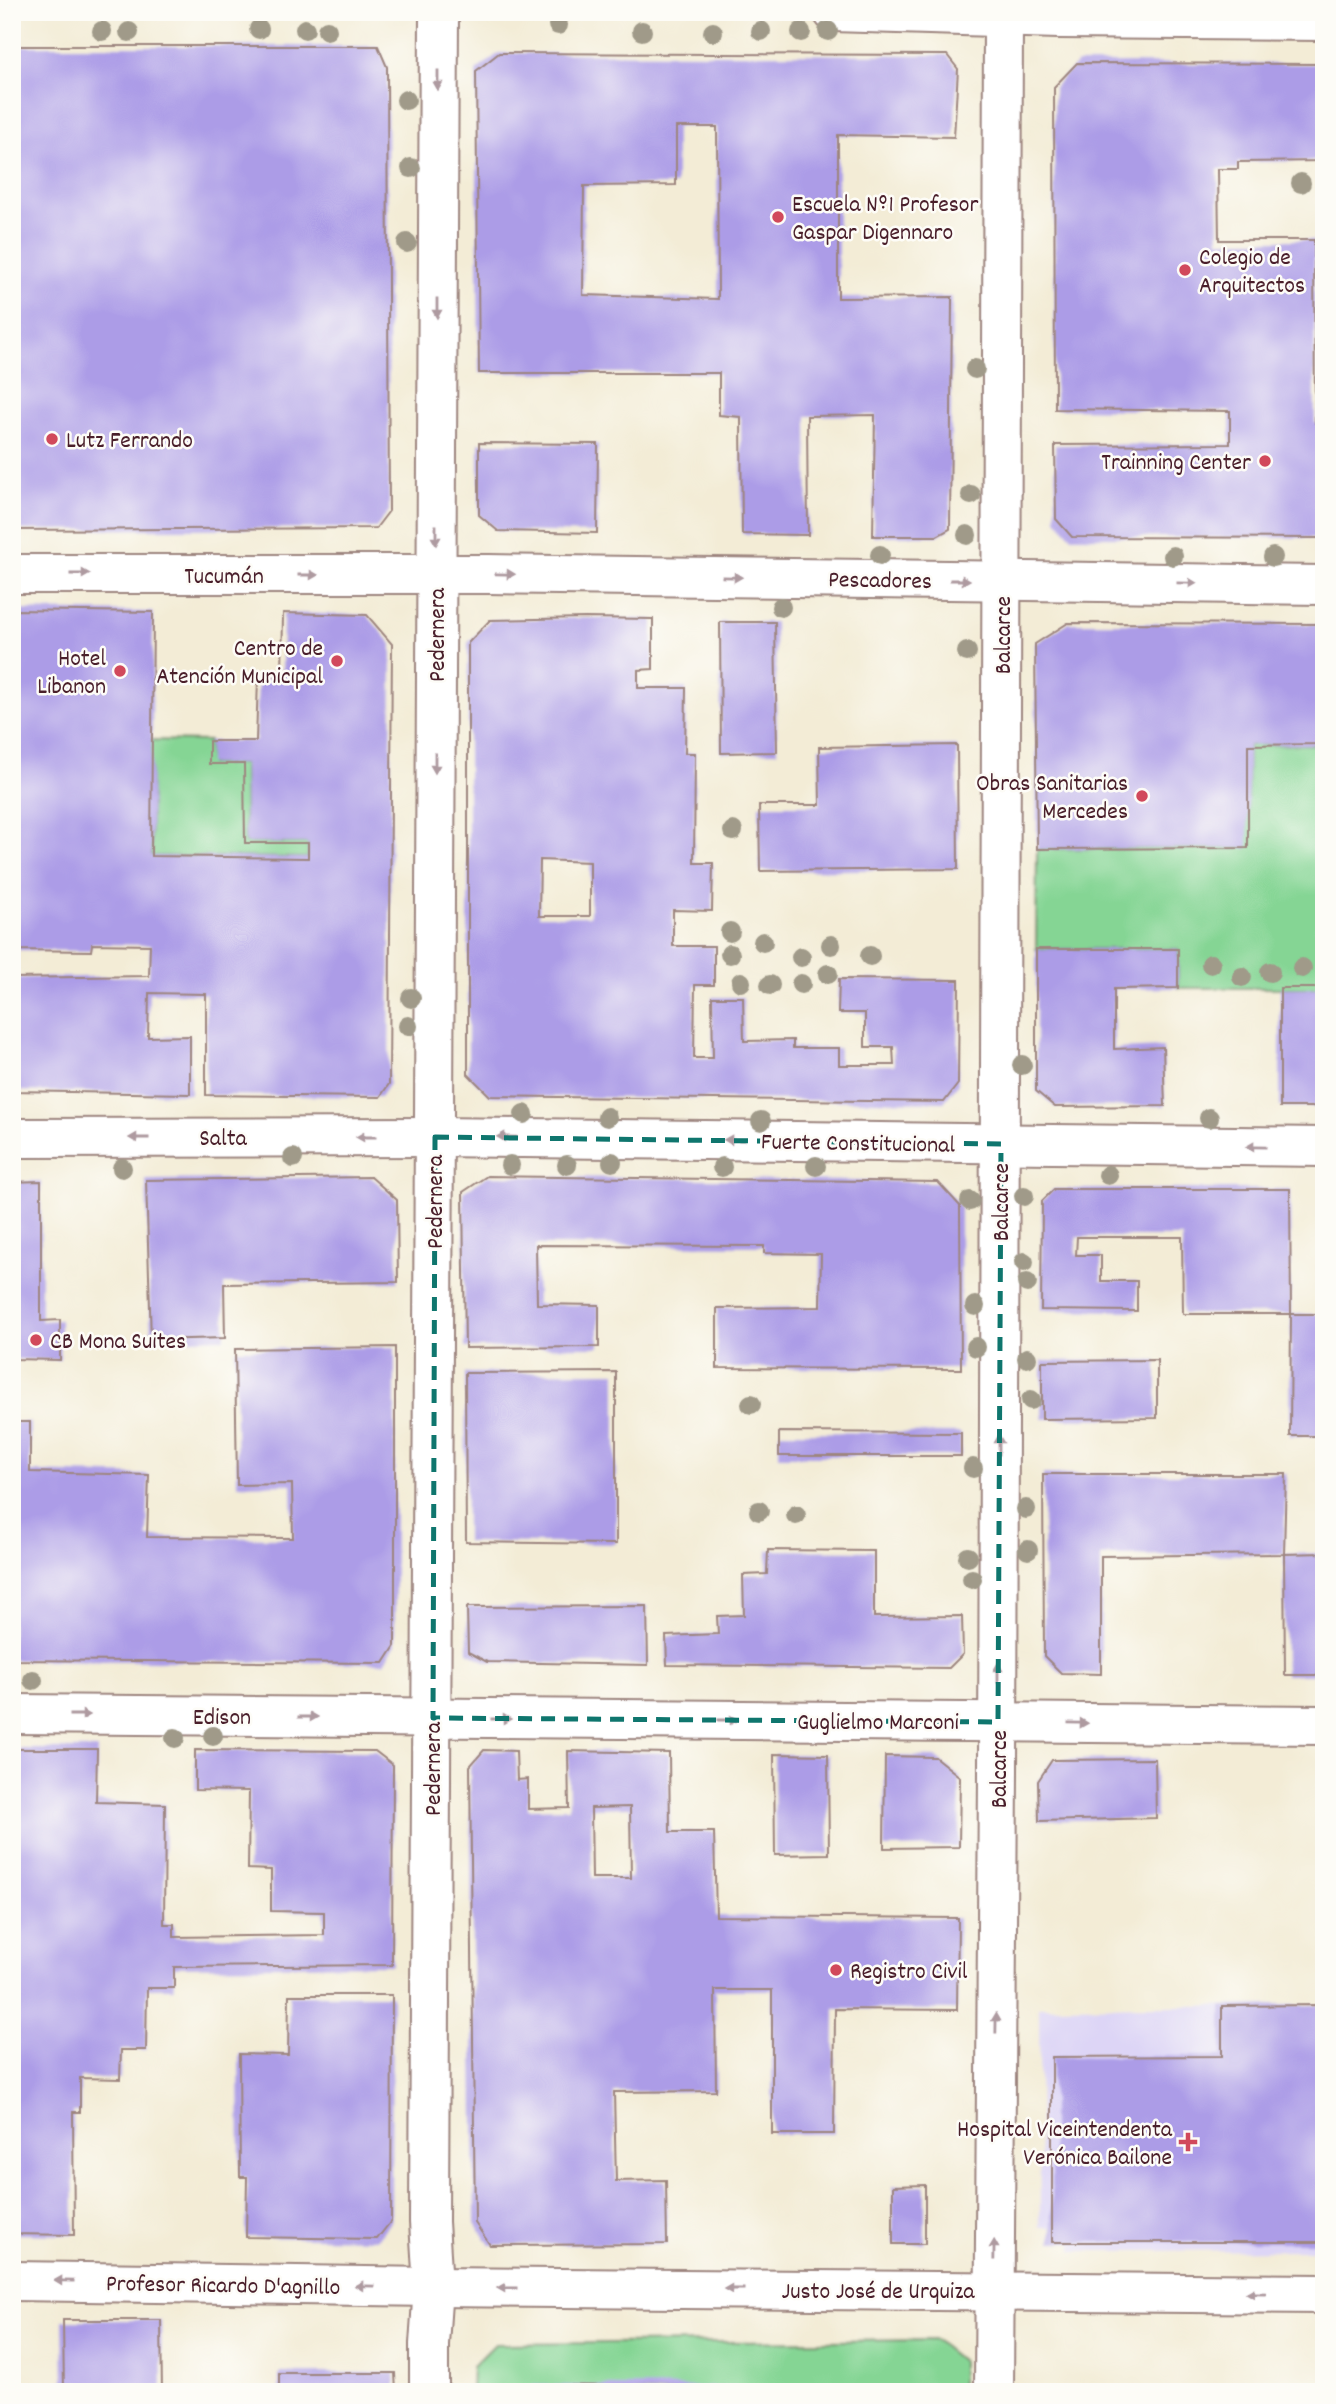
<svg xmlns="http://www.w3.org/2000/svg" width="1336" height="2404" font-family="Dekko,sans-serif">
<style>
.built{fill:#ddd5f6}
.green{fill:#85d594;stroke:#687a60;stroke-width:2}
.building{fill:#ac9ce7;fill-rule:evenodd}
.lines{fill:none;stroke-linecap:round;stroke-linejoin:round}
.minor-casing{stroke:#9e8680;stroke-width:42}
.minor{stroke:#fff;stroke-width:38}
.tree{fill:#a09a89}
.oneway{fill:#ae9aa0}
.marked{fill:none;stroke:#0f766e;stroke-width:5;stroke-dasharray:14 9;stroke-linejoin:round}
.poi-dot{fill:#d1495b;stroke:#fdfcf7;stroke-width:2.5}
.labels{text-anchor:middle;stroke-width:5;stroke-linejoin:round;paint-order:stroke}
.poi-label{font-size:24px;fill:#4a1f2b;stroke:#fdfcf7;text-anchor:start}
.street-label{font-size:24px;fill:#4a1f2b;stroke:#fdfcf7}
</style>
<rect width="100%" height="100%" fill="#fdfcf7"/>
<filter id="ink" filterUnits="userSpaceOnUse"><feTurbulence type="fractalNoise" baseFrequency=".0143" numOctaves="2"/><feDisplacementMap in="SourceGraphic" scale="14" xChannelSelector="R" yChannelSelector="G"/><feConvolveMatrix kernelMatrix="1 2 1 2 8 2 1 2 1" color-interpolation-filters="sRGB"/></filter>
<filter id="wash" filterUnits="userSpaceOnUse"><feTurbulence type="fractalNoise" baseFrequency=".00686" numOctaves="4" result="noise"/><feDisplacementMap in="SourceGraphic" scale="28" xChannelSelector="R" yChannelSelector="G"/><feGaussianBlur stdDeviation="1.57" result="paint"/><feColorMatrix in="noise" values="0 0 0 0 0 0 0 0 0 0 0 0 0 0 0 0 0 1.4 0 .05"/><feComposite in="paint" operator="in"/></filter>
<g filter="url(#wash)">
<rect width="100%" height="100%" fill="#f3ecd6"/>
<!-- built -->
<polygon class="built" points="1324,2005 1324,2250 1072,2251 1072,2242 1052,2242 1052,2227 1040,2227 1039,2007"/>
<!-- green -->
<g class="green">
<polygon points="151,740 209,741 210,764 244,764 245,843 308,843 308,858 151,856"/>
<polygon points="1324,744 1324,988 1178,988 1178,949 1036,949 1037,849 1247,848 1248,745"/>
<polygon points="935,2340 961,2361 961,2392 471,2392 472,2367 495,2344"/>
</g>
<g id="blocks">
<!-- building -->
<g class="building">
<polygon points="12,46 378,46 387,67 389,511 376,528 12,530"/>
<path d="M 499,53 L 947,55 L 958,69 L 954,137 L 838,135 L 838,298 L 952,297 L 950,529 L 937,536 L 873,536 L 875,415 L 807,416 L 808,535 L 742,534 L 741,417 L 719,415 L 719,373 L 479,373 L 476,71 ZM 676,127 L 717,127 L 718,299 L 583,295 L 584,186 L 676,185 Z"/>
<polygon points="1077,63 1324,64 1324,161 1238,162 1238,169 1218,169 1219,240 1314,240 1315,423 1324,423 1324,538 1072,537 1056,519 1055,445 1230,444 1230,411 1055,409 1054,87"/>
<polygon points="479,443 598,444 597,533 498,531 479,515"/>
<polygon points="12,610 153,612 151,856 308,858 308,843 245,843 244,764 209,764 209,741 256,741 258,678 282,677 283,613 367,615 392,644 389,1084 380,1097 206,1095 206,994 149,993 148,1037 190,1036 190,1094 12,1091 12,978 149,976 150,945 92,944 91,951 12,950"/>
<path d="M 585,618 L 653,619 L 653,669 L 638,670 L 638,688 L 686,688 L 685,753 L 695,753 L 694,863 L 713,863 L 712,911 L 673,910 L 673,946 L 714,946 L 714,985 L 695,985 L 694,1058 L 713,1058 L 712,997 L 743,997 L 744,1041 L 793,1040 L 793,1048 L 839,1048 L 839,1065 L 894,1065 L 893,1047 L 865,1047 L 865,1013 L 838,1013 L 839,979 L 959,980 L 958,1084 L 944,1102 L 490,1096 L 468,1074 L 468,643 L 490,620 ZM 540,860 L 590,862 L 590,916 L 539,916 Z"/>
<polygon points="720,622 775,622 777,752 721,753"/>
<polygon points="1068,623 1324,624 1324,744 1248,745 1248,848 1037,849 1035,644"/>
<polygon points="957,745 958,869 760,871 759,805 820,805 819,747"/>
<polygon points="1036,949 1178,949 1178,988 1114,989 1114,1049 1163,1047 1165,1106 1055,1107 1036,1091"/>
<rect x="1280" y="988" width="44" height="119"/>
<polygon points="487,1176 938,1182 960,1206 961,1369 717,1368 717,1308 820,1307 821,1254 764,1253 764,1246 536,1245 537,1304 599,1305 599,1347 465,1348 463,1192"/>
<polygon points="371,1177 397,1200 398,1282 224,1284 225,1338 151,1340 146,1180"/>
<polygon points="41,1181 41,1321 60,1320 60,1360 12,1359 12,1182"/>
<polygon points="1054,1189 1290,1189 1291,1314 1324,1314 1324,1436 1290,1436 1291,1314 1183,1314 1182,1237 1077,1237 1076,1255 1101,1255 1101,1281 1137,1281 1137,1311 1041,1310 1042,1201"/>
<polygon points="395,1347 395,1646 384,1663 12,1660 12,1422 30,1422 30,1472 149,1475 147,1537 293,1538 292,1484 237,1485 235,1349"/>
<polygon points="1157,1360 1157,1418 1042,1419 1042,1361"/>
<polygon points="616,1372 616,1544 466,1542 465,1373"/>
<polygon points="779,1432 961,1433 961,1456 779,1456"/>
<polygon points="1043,1474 1286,1474 1284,1554 1101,1556 1101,1674 1061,1673 1044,1656"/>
<polygon points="768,1550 874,1551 874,1617 962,1616 963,1654 949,1668 667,1665 666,1636 718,1634 717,1616 744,1615 743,1575 767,1574"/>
<polygon points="1324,1553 1324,1675 1285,1675 1284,1554"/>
<polygon points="647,1606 648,1665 487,1662 468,1652 467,1607"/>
<polygon points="12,1749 97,1749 96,1802 165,1804 164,1924 174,1924 174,1937 324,1935 324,1912 271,1911 271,1870 248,1869 249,1791 195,1790 195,1750 375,1751 393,1765 392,1965 174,1967 174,1988 147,1988 146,2050 121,2050 120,2079 80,2078 80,2112 73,2112 74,2235 12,2234"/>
<path d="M 484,1750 L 516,1751 L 517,1780 L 528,1779 L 528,1809 L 569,1808 L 568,1751 L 669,1753 L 670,1832 L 714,1832 L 716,1916 L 958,1918 L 957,2010 L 835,2009 L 834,2134 L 772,2134 L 772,1990 L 715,1990 L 716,2091 L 614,2092 L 616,2181 L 666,2180 L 667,2244 L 490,2245 L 475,2223 L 470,1766 ZM 630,1807 L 631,1878 L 592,1878 L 591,1808 Z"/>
<polygon points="774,1754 828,1755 829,1854 775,1855"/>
<polygon points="885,1756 935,1757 960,1777 959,1847 884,1848"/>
<polygon points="1155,1759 1156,1818 1039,1821 1038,1781 1052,1760"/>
<polygon points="289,1995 392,1995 391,2221 377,2239 246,2237 247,2177 240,2177 239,2054 288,2055"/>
<polygon points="1324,2005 1324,2242 1052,2242 1052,2057 1222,2056 1222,2006"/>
<polygon points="925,2185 925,2244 893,2244 893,2186"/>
<polygon points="63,2320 161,2320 162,2392 64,2392"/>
<polygon points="279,2373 395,2373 396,2392 279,2392"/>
<polygon points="533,2385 907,2389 907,2392 525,2392"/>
</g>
</g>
</g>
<g filter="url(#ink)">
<use href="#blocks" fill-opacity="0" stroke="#9e8680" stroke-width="2"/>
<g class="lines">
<!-- minor casing -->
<g class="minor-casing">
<g id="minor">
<polyline points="833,12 1059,19 1324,21"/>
<polyline points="12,574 489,574 1324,585"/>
<polyline points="12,1138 435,1137 1324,1147"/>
<polyline points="12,1714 1324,1725"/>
<polyline points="12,2281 433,2287 1324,2294"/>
<polyline points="429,2392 429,2344 433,2287 429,2222 439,12"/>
<polyline points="994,2392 998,1772 1003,12"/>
</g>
</g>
<!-- minor -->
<use href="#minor" class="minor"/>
</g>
<!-- trees -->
<g class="tree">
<circle cx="558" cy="25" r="10"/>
<circle cx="259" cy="29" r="10"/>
<circle cx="305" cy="29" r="10"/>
<circle cx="327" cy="30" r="10"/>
<circle cx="102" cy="31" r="10"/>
<circle cx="642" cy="31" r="10"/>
<circle cx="761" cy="31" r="10"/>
<circle cx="828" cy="31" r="10"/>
<circle cx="129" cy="32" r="10"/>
<circle cx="713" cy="32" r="10"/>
<circle cx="801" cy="32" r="10"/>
<circle cx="406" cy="100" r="10"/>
<circle cx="411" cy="168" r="10"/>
<circle cx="1301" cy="183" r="10"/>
<circle cx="407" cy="243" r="10"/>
<circle cx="975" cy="369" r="10"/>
<circle cx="971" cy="495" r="10"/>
<circle cx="967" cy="535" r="10"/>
<circle cx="880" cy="555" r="10"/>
<circle cx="1173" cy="556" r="10"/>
<circle cx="1273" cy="557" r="10"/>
<circle cx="781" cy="607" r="10"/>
<circle cx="967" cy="652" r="10"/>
<circle cx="733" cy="831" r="10"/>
<circle cx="730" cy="932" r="10"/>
<circle cx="763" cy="942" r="10"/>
<circle cx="831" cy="945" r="10"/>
<circle cx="730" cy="954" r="10"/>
<circle cx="870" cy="956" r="10"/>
<circle cx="801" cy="957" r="10"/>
<circle cx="1211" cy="964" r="10"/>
<circle cx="1302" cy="968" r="10"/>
<circle cx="1270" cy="972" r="10"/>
<circle cx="828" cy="974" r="10"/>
<circle cx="1242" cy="977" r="10"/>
<circle cx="741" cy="982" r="10"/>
<circle cx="801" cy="984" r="10"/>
<circle cx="770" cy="985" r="10"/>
<circle cx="411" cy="998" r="10"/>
<circle cx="408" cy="1026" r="10"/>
<circle cx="1022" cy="1065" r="10"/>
<circle cx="524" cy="1114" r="10"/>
<circle cx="607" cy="1117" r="10"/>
<circle cx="1209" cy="1118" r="10"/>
<circle cx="761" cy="1121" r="10"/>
<circle cx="293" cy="1158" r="10"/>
<circle cx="612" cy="1162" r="10"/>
<circle cx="510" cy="1165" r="10"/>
<circle cx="567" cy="1165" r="10"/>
<circle cx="816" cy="1166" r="10"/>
<circle cx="722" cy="1167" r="10"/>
<circle cx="122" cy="1168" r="10"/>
<circle cx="1108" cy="1175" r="10"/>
<circle cx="1024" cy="1196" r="10"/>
<circle cx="970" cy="1201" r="10"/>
<circle cx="1024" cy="1262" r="10"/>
<circle cx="1027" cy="1283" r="10"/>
<circle cx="975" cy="1306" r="10"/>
<circle cx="976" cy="1347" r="10"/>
<circle cx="1027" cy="1358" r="10"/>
<circle cx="1031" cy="1400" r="10"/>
<circle cx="751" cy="1404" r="10"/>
<circle cx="973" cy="1468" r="10"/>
<circle cx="1026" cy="1509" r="10"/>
<circle cx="759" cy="1511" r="10"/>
<circle cx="796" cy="1515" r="10"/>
<circle cx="1028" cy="1550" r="10"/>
<circle cx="968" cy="1557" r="10"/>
<circle cx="972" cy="1579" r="10"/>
<circle cx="33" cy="1680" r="10"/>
<circle cx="213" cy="1736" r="10"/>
<circle cx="175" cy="1738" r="10"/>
</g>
<!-- one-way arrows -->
<defs><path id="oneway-solid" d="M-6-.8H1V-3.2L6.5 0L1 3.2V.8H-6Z" transform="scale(1.75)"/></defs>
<g class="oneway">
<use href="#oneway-solid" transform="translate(438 80) rotate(90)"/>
<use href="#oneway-solid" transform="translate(437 308) rotate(90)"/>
<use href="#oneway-solid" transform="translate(436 535) rotate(90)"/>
<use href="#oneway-solid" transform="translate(80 574)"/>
<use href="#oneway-solid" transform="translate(505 574) rotate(1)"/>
<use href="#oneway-solid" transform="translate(308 575)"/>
<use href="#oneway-solid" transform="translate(732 577) rotate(1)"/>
<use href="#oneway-solid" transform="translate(960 580)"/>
<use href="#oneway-solid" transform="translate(1187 583) rotate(1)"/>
<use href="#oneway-solid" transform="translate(435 763) rotate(90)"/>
<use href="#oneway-solid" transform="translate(366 1137) rotate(180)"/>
<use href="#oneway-solid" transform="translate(507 1137) rotate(-179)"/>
<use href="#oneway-solid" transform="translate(139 1138) rotate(180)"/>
<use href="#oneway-solid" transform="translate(734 1140) rotate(-179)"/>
<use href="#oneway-solid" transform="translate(1256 1147) rotate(-179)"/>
<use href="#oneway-solid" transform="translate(999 1445) rotate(-90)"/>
<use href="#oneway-solid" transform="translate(998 1673) rotate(-90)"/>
<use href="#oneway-solid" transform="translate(80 1715)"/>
<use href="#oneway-solid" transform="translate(308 1717)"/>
<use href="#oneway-solid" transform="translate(501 1719)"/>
<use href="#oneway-solid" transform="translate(728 1720)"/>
<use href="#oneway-solid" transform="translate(1078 1723) rotate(1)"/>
<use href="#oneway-solid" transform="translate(996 2023) rotate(-89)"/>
<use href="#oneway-solid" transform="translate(994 2250) rotate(-89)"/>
<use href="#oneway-solid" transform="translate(64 2281) rotate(-179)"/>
<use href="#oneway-solid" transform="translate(365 2286) rotate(-179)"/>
<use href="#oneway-solid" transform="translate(507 2288) rotate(-180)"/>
<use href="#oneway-solid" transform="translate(734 2289) rotate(-180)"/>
<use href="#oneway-solid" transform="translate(1256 2293) rotate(-179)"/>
</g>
</g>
<!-- marked area -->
<path class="marked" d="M 435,1137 L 1001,1144 L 998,1722 L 433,1718 Z"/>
<!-- markers -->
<g class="poi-dot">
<circle cx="778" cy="217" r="7"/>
<circle cx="1185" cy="270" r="7"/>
<circle cx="52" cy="439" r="7"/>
<circle cx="1265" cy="461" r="7"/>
<circle cx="337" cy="661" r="7"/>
<circle cx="120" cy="671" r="7"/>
<circle cx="1142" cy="796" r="7"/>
<circle cx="36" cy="1340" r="7"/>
<circle cx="836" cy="1970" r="7"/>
<path d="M1184.5 2131.5h7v7h7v7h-7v7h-7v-7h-7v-7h7z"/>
</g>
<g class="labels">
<!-- poi labels -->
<g class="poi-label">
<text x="792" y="211">Escuela Nº1 Profesor<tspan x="792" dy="28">Gaspar Digennaro</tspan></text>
<text x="1199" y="264">Colegio de<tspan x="1199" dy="28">Arquitectos</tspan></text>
<text x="66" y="447">Lutz Ferrando</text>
<text x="1251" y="469" text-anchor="end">Trainning Center</text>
<text x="323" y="655" text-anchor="end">Centro de<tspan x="323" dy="28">Atención Municipal</tspan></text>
<text x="106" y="665" text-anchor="end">Hotel<tspan x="106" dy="28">Libanon</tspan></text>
<text x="1128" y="790" text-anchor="end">Obras Sanitarias<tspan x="1128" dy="28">Mercedes</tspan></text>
<text x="50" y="1348">CB Mona Suites</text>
<text x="850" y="1978">Registro Civil</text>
<text x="1172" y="2136" text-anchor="end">Hospital Viceintendenta<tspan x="1172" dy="28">Verónica Bailone</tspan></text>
</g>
<!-- street labels -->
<g class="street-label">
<text x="224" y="583">Tucumán</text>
<text transform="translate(880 579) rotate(1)" y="8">Pescadores</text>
<text transform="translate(436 635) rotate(-90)" y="8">Pedernera</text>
<text transform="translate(1002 635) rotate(-90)" y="8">Balcarce</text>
<text x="223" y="1145">Salta</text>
<text transform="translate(858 1142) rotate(1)" y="8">Fuerte Constitucional</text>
<text transform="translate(434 1202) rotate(-90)" y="8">Pedernera</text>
<text transform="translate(1000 1202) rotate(-90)" y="8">Balcarce</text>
<text x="222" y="1724">Edison</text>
<text x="878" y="1729">Guglielmo Marconi</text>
<text transform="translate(432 1769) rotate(-90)" y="8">Pedernera</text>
<text transform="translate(998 1769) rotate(-90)" y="8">Balcarce</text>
<text transform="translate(223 2284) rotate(1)" y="8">Profesor Ricardo D'agnillo</text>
<text x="878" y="2298">Justo José de Urquiza</text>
</g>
</g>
<!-- margin -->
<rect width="1336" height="2404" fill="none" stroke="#fdfcf7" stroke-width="42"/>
</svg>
